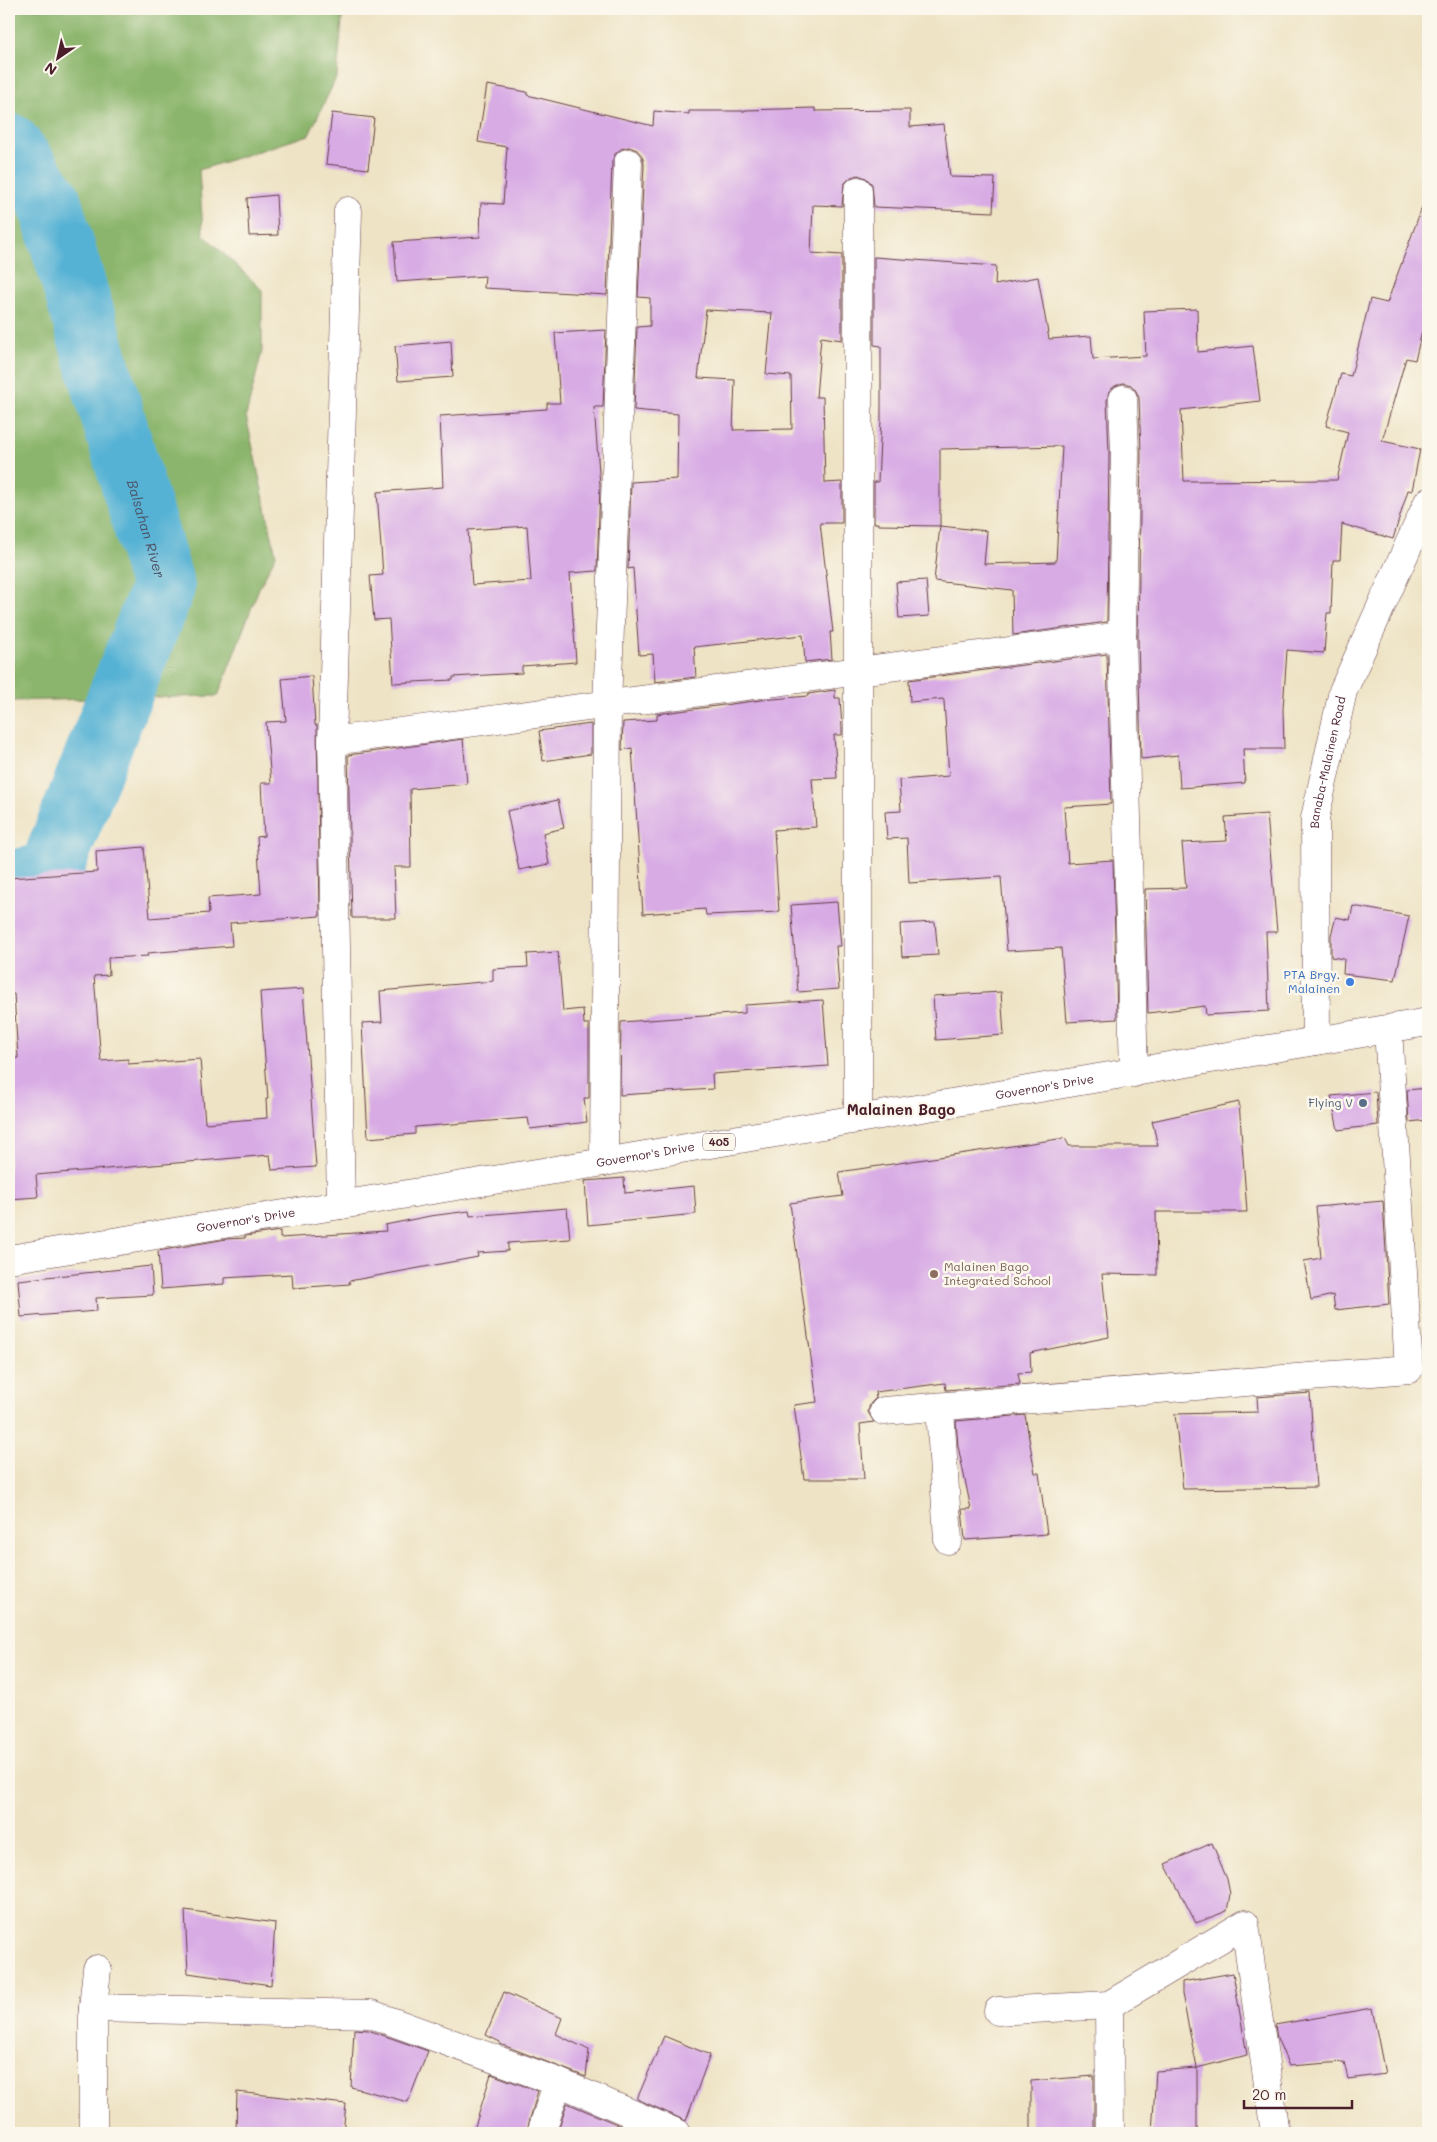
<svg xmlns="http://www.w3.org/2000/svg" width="1437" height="2142" font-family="Mali,sans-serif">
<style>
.forest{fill:#8bb56c;stroke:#6a6a4c}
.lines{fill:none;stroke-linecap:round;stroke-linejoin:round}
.river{stroke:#56b2d4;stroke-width:64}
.building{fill:#d8abe5;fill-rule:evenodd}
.minor-casing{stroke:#633c42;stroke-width:29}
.major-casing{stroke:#633c42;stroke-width:29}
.minor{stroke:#fff;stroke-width:28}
.major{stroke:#fff;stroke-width:28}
.shop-dot{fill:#3f7fe0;stroke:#fbf7ec;stroke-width:2}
.service-dot{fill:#5c6f8a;stroke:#fbf7ec;stroke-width:2}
.education-dot{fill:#8d6e63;stroke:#fbf7ec;stroke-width:2}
.labels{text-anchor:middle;stroke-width:5;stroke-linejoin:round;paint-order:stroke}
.shield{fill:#fbf7ec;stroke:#7f6065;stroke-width:1}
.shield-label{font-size:11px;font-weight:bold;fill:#4a1f2b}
.street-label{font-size:12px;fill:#4a1f2b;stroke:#fbf7ec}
.shop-label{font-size:12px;fill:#366cbe;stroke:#fbf7ec;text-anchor:end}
.service-label{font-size:12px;fill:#4e5e75;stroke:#fbf7ec;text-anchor:end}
.education-label{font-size:12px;fill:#785e54;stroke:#fbf7ec;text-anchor:start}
.water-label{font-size:14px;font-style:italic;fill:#4e5266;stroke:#fbf7ec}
.quarter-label{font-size:15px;font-weight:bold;fill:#4a1f2b;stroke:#fbf7ec}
</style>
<rect width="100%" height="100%" fill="#fbf7ec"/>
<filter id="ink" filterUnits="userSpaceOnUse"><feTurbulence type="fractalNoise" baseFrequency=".02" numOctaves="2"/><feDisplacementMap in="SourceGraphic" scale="10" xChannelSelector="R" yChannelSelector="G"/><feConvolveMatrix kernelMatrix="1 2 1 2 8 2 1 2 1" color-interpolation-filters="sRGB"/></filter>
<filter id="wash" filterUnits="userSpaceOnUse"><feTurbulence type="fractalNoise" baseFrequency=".0096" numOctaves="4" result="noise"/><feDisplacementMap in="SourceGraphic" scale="20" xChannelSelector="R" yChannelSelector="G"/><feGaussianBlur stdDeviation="1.12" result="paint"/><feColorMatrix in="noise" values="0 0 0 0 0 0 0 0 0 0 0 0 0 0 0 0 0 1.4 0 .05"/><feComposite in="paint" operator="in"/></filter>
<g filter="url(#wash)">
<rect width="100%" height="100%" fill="#eee3c5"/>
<!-- forest -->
<polygon class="forest" points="9,9 107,9 113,16 122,9 343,9 337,76 309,135 199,170 203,234 262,290 262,351 246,416 276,555 259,588 218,696 9,701"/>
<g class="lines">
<!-- river -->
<path class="river" id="s1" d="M 9,145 L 49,200 L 163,587 L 49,875 L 9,882"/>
</g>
<g id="blocks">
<!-- building -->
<g class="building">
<path d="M 487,85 L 527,92 L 527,95 L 653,126 L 654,111 L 689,114 L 689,111 L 745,111 L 745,110 L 815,108 L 815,111 L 910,110 L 910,127 L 944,124 L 950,177 L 995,178 L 993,212 L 874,207 L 872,184 L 866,178 L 858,175 L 851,177 L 844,184 L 842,206 L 813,205 L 811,253 L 842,255 L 842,340 L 821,337 L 816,397 L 823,397 L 825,483 L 842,482 L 842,523 L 820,523 L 833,632 L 830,632 L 832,659 L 805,662 L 803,635 L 694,647 L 696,677 L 655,682 L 653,654 L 639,655 L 633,568 L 628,569 L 631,482 L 677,479 L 678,414 L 634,410 L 637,327 L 650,326 L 650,298 L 638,297 L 644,164 L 642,156 L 637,150 L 629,147 L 621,149 L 615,154 L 612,162 L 607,295 L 484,288 L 485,276 L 397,282 L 394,242 L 480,237 L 481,203 L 503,204 L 507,147 L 478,142 ZM 706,310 L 772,313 L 766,374 L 791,376 L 792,429 L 733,430 L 735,380 L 698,378 Z"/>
<polygon points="332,113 374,118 368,169 326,164"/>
<polygon points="276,195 278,235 249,236 247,198"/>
<path d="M 1425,199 L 1428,200 L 1428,307 L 1415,360 L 1406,358 L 1382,441 L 1420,449 L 1412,491 L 1408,490 L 1393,539 L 1342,524 L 1340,560 L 1333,560 L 1331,613 L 1327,613 L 1324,653 L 1287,650 L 1283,709 L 1284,749 L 1243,749 L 1245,783 L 1180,788 L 1178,755 L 1141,759 L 1138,636 L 1141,452 L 1139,398 L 1136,391 L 1131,385 L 1123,383 L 1115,386 L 1109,391 L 1107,400 L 1109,453 L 1107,622 L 1013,635 L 1012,590 L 934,581 L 940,526 L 878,525 L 878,523 L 874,523 L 874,482 L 878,482 L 881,420 L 881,346 L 874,345 L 874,257 L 996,266 L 995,285 L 1038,277 L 1049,339 L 1091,336 L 1093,359 L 1146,356 L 1144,311 L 1197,309 L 1198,352 L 1253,346 L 1260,401 L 1181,410 L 1184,481 L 1337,480 L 1348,432 L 1326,426 L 1341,374 L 1351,376 L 1370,299 L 1387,303 ZM 1062,446 L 1056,562 L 984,564 L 987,531 L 940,526 L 940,449 Z"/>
<path d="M 606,330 L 603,407 L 594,407 L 600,485 L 597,571 L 570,573 L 576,662 L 522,666 L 522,673 L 453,677 L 453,680 L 393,683 L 389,619 L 374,620 L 370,576 L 383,575 L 377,492 L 443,487 L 440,416 L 547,409 L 547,403 L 560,403 L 555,333 ZM 527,526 L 531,581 L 472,585 L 468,530 Z"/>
<polygon points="451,341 453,377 398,381 395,346"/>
<polygon points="926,580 929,616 899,618 896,582"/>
<polygon points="1107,654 1111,804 1064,807 1068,863 1113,860 1117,1019 1067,1022 1061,948 1007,951 1001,877 909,883 907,838 887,839 885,812 901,811 899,780 949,776 944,701 943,699 910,702 909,680"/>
<polygon points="312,676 315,725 317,725 320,916 230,923 232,946 147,953 148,956 108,958 109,975 94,976 101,1061 128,1059 128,1064 200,1059 205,1123 267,1118 266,1099 268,1099 260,992 303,989 316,1167 272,1170 270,1155 36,1175 38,1197 9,1199 9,1059 18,1058 14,994 9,994 9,878 97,872 96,851 144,847 150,918 209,913 208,898 261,894 257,837 264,836 261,783 271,783 266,722 286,721 282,679"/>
<polygon points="835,690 835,698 840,698 842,728 842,735 834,735 837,778 812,779 816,827 774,830 779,912 706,915 705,909 643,914 632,748 622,750 623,722 657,720 657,714 761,700 808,696 808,694"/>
<polygon points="591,724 591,754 543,761 539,731"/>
<polygon points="463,739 467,784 410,789 411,867 394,867 396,918 352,918 348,755"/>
<polygon points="558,800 564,828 543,833 549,864 519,870 507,811"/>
<polygon points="1267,814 1277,932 1266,932 1269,1011 1206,1015 1205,1006 1148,1013 1145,889 1186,888 1182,843 1227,841 1225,817"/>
<polygon points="837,902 841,946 836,946 839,989 798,992 791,905"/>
<polygon points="1353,906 1409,916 1395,980 1343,974 1344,959 1331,957 1331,935 1336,917 1350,920"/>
<polygon points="935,922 938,955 902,957 900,924"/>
<polygon points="558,952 563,1011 583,1009 584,1024 589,1024 589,1098 584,1098 587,1122 530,1129 528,1118 415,1127 415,1134 368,1138 362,1023 382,1022 380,991 493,981 493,969 528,967 527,954"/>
<polygon points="1001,992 1004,1035 936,1040 933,996"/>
<polygon points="823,1000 828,1066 712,1074 713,1089 620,1095 621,1022 745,1013 745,1005"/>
<polygon points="1428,1088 1428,1120 1409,1122 1407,1090"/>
<polygon points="1376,1092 1378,1125 1338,1130 1331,1096"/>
<polygon points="1239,1102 1247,1212 1156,1212 1157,1275 1102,1274 1109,1337 1030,1353 1031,1372 1018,1373 1020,1384 946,1390 945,1383 875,1392 876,1398 870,1404 868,1412 874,1422 860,1424 864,1479 804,1479 794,1405 817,1402 790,1203 843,1196 839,1172 1065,1138 1069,1146 1158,1146 1152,1121"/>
<polygon points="624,1178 625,1193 694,1186 696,1214 588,1225 585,1181"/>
<polygon points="1383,1201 1389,1304 1335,1310 1333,1295 1311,1300 1304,1261 1321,1258 1316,1207"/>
<polygon points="567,1208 570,1239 508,1243 508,1251 477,1253 478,1257 349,1281 350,1284 293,1288 292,1274 224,1278 224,1284 161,1289 158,1251 226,1239 245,1238 245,1236 280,1231 280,1238 386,1231 385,1225 430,1216 469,1211 470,1216"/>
<polygon points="151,1266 153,1295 96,1298 97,1311 21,1317 18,1280"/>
<polygon points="1310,1393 1316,1487 1183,1489 1175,1414 1258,1412 1257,1397"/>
<polygon points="1025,1415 1035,1473 1039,1473 1047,1534 965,1540 962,1509 971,1509 958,1446 956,1421"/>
<polygon points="1212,1843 1227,1879 1230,1894 1227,1911 1196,1923 1165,1864"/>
<polygon points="185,1910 275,1923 271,1985 188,1973"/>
<polygon points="1233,1973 1247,2055 1197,2068 1182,1994 1182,1982"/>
<polygon points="504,1992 562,2018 556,2034 589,2050 586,2077 500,2044 500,2042 486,2035"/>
<polygon points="1372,2008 1385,2074 1348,2079 1344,2062 1289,2066 1277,2038 1275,2025"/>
<polygon points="354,2029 368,2030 428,2051 408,2102 351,2087"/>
<polygon points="664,2036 710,2055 686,2121 637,2099"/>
<polygon points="1197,2068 1197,2133 1152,2133 1156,2071"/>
<polygon points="491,2074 538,2091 526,2133 473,2133"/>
<polygon points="1094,2076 1094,2133 1031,2133 1031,2081"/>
<polygon points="237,2092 346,2104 343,2133 236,2133"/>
<polygon points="567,2103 638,2133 557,2133"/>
</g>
</g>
</g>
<g filter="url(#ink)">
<use href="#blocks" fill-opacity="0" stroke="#633c42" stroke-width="1"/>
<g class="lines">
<!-- minor casing -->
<g class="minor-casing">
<g id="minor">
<polyline points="1123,399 1125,453 1122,636 1134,1073"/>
<polyline points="332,741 1122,636"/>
<path id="s2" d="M 1316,1041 L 1315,818 L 1343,691 L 1428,502"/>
<polyline points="858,1119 858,191"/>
<polyline points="604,1162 607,705 628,163"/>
<polyline points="341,1205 332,741 348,211"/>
<polyline points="940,1408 948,1540"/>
<polyline points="884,1411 1409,1369 1388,1029"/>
<polyline points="1109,2005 1110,2133"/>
<polyline points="93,2008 371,2014 558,2082 677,2133"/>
<polyline points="998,2011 1109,2005 1245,1924 1275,2133"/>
<polyline points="93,2133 93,2008 97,1969"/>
<polyline points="541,2133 558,2082"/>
</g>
</g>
<!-- major casing -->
<g class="major-casing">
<g id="major">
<path id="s3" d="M 9,1259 L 604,1162 L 1428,1022"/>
</g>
</g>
<!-- minor -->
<use href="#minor" class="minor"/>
<!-- major -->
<use href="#major" class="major"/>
</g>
</g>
<!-- markers -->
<circle class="shop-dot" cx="1350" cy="982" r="5"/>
<circle class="service-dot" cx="1363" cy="1103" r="5"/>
<circle class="education-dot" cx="934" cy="1274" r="5"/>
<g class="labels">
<!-- shield labels -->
<rect class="shield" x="703" y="1133.5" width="32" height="17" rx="4"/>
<g class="shield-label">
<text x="719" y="1146">405</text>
</g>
<!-- street labels -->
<g class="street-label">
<text dy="4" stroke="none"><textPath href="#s2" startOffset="280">Banaba-Malainen Road</textPath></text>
<text dy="4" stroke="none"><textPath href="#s3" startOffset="1050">Governor's Drive</textPath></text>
<text dy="4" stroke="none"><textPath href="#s3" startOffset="645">Governor's Drive</textPath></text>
<text dy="4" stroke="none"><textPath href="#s3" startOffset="240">Governor's Drive</textPath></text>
</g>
<!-- shop labels -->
<g class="shop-label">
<text x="1340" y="979">PTA Brgy.<tspan x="1340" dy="14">Malainen</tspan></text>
</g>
<!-- service labels -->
<g class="service-label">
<text x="1353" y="1107">Flying V</text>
</g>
<!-- education labels -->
<g class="education-label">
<text x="944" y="1271">Malainen Bago<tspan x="944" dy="14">Integrated School</tspan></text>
</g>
<!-- water labels -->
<g class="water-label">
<text dy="5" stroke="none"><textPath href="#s1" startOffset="411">Balsahan River</textPath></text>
</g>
<!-- quarter labels -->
<g class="quarter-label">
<text x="901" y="1115">Malainen Bago</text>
</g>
</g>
<!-- margin -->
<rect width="1437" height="2142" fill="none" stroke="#fbf7ec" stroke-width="30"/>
<!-- north arrow -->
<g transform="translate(58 58) rotate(214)" stroke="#fbf7ec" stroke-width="4" paint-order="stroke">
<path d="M0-4L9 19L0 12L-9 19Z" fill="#4a1f2b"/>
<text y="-8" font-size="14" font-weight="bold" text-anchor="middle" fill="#4a1f2b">N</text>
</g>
<!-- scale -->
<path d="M1244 2100v8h108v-8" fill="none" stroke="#4a1f2b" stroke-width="2.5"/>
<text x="1252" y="2100" font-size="15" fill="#4a1f2b" stroke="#fbf7ec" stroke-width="4" paint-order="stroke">20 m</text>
</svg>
